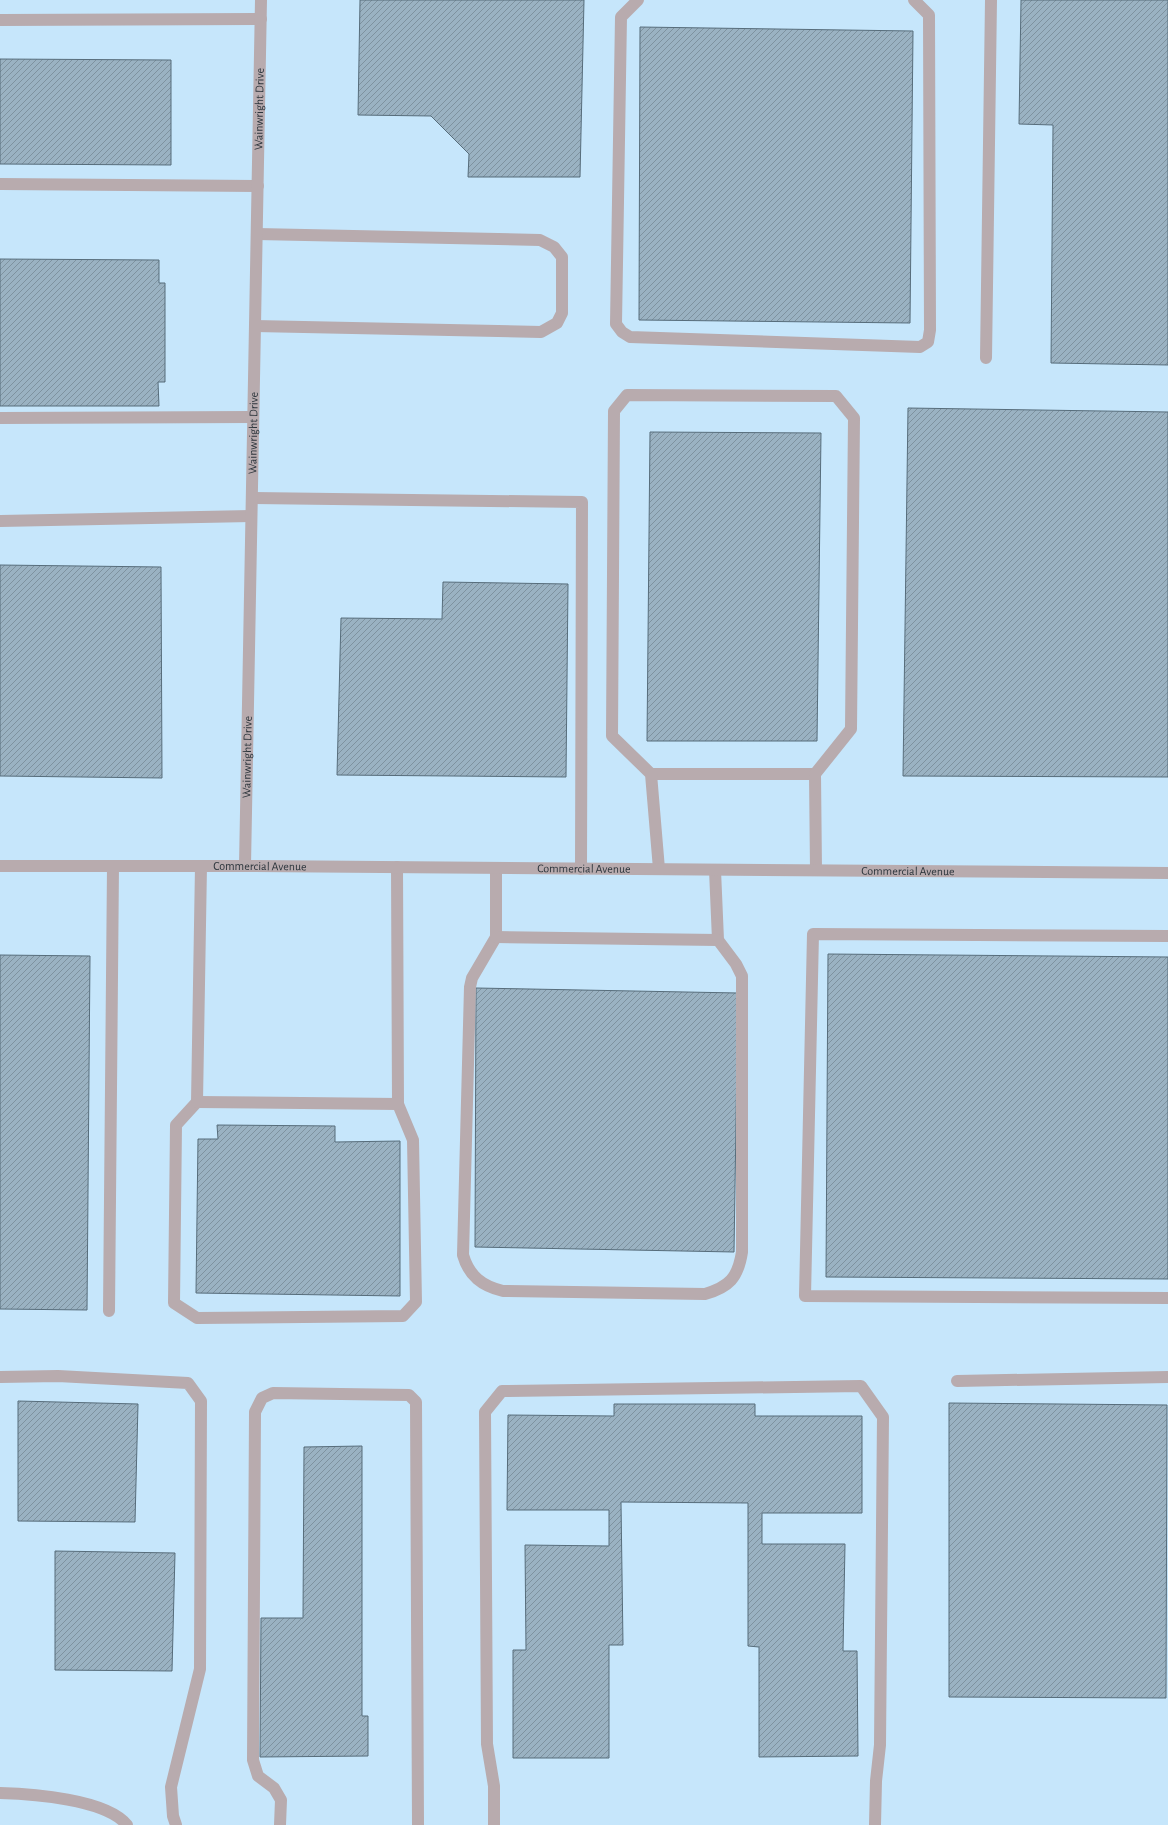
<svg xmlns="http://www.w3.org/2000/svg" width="1168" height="1825" font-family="'Alegreya Sans',sans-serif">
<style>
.built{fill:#c6e6fb}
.building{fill:url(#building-hatch);stroke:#576d7b}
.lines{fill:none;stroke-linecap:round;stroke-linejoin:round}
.lane{stroke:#b8abae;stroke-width:12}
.street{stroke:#b8abae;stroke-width:12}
.labels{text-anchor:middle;stroke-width:4;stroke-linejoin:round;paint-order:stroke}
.street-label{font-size:12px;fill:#2c353c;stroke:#f4f9fc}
</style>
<defs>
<pattern id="building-hatch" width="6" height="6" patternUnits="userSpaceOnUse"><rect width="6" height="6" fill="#9ab2c2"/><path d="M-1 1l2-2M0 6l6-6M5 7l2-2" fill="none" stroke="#7e929f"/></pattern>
</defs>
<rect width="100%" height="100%" fill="#daeefc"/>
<!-- built -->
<rect class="built" x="0" y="0" width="1168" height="1825"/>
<!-- building -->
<g class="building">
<polygon points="360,0 584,0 580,177 468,177 469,154 431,116 358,115"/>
<polygon points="1021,0 1168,0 1168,365 1051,363 1053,125 1019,124"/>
<polygon points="640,27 913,31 910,323 639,320"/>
<polygon points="0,59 171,60 171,165 0,164"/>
<polygon points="0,259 159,260 159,283 165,283 165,382 158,382 159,406 0,406"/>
<polygon points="908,408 1168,412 1168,777 903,776"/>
<polygon points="650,432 821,433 817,741 647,741"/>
<polygon points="0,565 161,567 162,778 0,776"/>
<polygon points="443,582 568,584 566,777 337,775 341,618 442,619"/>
<polygon points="828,954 1168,957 1168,1279 826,1277"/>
<polygon points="0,955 90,956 87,1310 0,1309"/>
<polygon points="476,988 738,993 734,1252 475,1247"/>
<polygon points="217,1125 335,1126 335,1142 400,1141 400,1296 196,1293 198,1139 218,1139"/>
<polygon points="18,1401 138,1404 135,1522 18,1521"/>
<polygon points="949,1403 1167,1405 1166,1698 949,1697"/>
<polygon points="614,1404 755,1404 755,1416 862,1416 862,1513 762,1513 762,1544 845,1544 843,1651 857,1651 858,1756 759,1757 759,1647 748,1646 748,1503 621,1502 623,1645 609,1645 609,1758 513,1758 513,1650 526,1650 525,1545 609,1546 609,1510 507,1510 508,1415 614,1416"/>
<polygon points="362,1446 362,1716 368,1716 368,1756 260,1757 261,1618 303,1618 304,1447"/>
<polygon points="55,1551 175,1553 172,1671 55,1670"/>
</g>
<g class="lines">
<!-- lane -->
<g class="lane">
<polyline points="638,0 621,17 616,324 622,332 630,337 920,347 928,342 930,330 929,15 914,0"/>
<polyline points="0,20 261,19"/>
<polyline points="0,184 258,186"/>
<polyline points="255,326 541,332 557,323 562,313 562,257 554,247 540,240 257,234"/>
<polyline points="986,358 991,0"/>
<polyline points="0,418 253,417"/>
<polyline points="252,498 582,502 581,869"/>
<polyline points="0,521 251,516"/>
<polyline points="651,774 815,774"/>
<polyline points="201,866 197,1102 176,1125 174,1303 197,1318 403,1316 416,1302 413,1140 398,1104 397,867"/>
<path d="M 496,868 L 496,937 L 472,978 L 470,987 L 463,1255 C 469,1276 482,1286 503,1291 L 705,1294 C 729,1287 738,1278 742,1252 L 742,976 L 736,964 L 718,940 L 715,870"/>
<polyline points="659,869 651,774 612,736 614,411 627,395 836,396 854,418 851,729 815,774 816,870"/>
<polyline points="1168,936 813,934 805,1296 1168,1298"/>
<polyline points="496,937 718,940"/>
<polyline points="197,1102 398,1104"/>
<polyline points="109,1311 113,866"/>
<polyline points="0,1377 58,1376 188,1383 201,1401 200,1669 171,1787 173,1816 176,1825"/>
<polyline points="957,1381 1168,1377"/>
<path d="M 0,1793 C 32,1794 106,1799 127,1825"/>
<polyline points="280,1825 281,1800 274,1788 258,1776 253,1760 255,1412 262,1398 273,1393 409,1395 416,1402 418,1825"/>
<polyline points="494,1825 494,1786 487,1744 485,1412 502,1391 861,1386 883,1417 880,1745 876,1781 875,1825"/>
</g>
<!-- street -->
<g class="street">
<path id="s1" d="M 0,866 L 245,866 L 1168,873"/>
<path id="s2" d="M 245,866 L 261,0"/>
</g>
</g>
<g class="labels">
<!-- street labels -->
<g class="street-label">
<text dy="4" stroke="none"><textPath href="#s2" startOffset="757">Wainwright Drive</textPath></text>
<text dy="4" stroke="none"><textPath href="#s2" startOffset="433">Wainwright Drive</textPath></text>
<text dy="4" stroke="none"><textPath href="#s2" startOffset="109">Wainwright Drive</textPath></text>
<text dy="4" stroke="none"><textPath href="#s1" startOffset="260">Commercial Avenue</textPath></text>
<text dy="4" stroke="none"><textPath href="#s1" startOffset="584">Commercial Avenue</textPath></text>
<text dy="4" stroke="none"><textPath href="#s1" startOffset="908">Commercial Avenue</textPath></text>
</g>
</g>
</svg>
